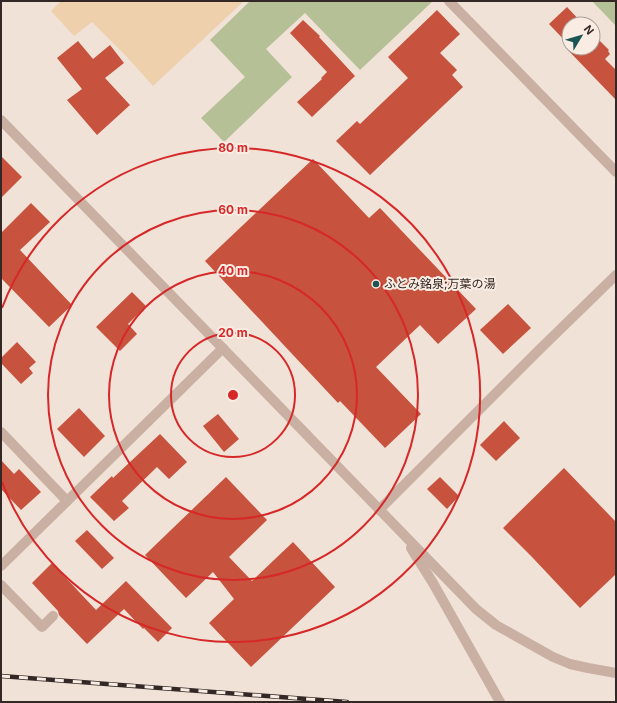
<svg xmlns="http://www.w3.org/2000/svg" width="617" height="703" font-family="Inter,'Noto Sans JP',sans-serif">
<style>
.green{fill:#b6c097}
.sand{fill:#eed0ac}
.building{fill:#c7523e}
.lines{fill:none;stroke-linecap:round;stroke-linejoin:round}
.minor{stroke:#c9b0a3;stroke-width:10}
.rail-casing{stroke:#332825;stroke-width:4.5}
.rail{stroke:#f9ece3;stroke-width:3;stroke-dasharray:9;stroke-linecap:butt}
.ring{fill:none;stroke:#d62828;stroke-width:2}
.poi-dot{fill:#1b5553;stroke:#f9ece3;stroke-width:1.5}
.labels{text-anchor:middle;stroke-width:4;stroke-linejoin:round;paint-order:stroke}
.poi-label{font-size:12px;fill:#332825;stroke:#f9ece3;text-anchor:start}
.centre{fill:#d62828;stroke:#f9ece3;stroke-width:2}
.ring-label{font-size:12px;text-anchor:middle;font-weight:bold;fill:#d62828;stroke:#f9ece3;stroke-width:4;stroke-linejoin:round;paint-order:stroke}
</style>
<rect width="100%" height="100%" fill="#f1e2d7"/>
<!-- green -->
<g class="green">
<polygon points="250,1 433,1 360,70 305,13 266,49 292,77 224,142 201,118 245,77 210,40"/>
<polygon points="592,1 616,1 616,26"/>
</g>
<!-- sand -->
<polygon class="sand" points="61,1 244,1 153,86 127,57 92,22 74,36 51,11"/>
<!-- building -->
<g class="building">
<polygon points="567,7 583,24 569,24 569,45 549,24"/>
<polygon points="437,10 460,34 440,53 457,70 452,75 463,87 370,175 336,141 357,121 360,124 408,78 388,57"/>
<polygon points="303,20 320,36 319,37 355,76 312,117 297,102 322,79 321,78 327,72 290,33"/>
<polygon points="593,34 609,50 608,51 610,54 605,59 616,70 616,100 566,48 569,45 569,48 593,48"/>
<polygon points="78,41 93,59 110,45 124,63 105,78 130,105 97,135 67,100 82,89 57,58"/>
<polygon points="1,156 22,177 1,198"/>
<polygon points="313,159 369,218 380,208 476,309 438,344 420,325 376,367 421,414 385,448 340,401 338,403 205,261"/>
<polygon points="31,203 50,222 20,250 72,305 49,327 1,278 1,233"/>
<polygon points="132,292 146,306 128,324 137,334 120,351 96,327"/>
<polygon points="508,304 531,328 503,354 480,330"/>
<polygon points="17,342 36,362 29,368 33,373 21,384 1,363 1,358"/>
<polygon points="79,408 105,436 84,457 57,429"/>
<polygon points="218,414 239,439 224,452 203,426"/>
<polygon points="504,421 520,438 496,461 480,445"/>
<polygon points="160,434 187,462 169,479 157,467 122,501 129,508 114,521 90,497 112,476 113,478"/>
<polygon points="1,460 14,474 19,469 41,492 21,510 1,489"/>
<polygon points="564,468 616,522 616,574 580,608 532,557 503,528"/>
<polygon points="226,477 267,520 229,557 252,581 293,542 335,587 251,667 209,623 234,599 213,572 186,598 145,555"/>
<polygon points="440,477 459,496 447,509 427,489"/>
<polygon points="87,530 114,558 102,569 75,541"/>
<polygon points="52,563 96,610 126,581 172,628 158,642 144,628 143,629 124,609 87,644 59,615 58,611 32,583"/>
</g>
<g class="lines">
<!-- minor -->
<g class="minor">
<polyline points="449,1 616,172"/>
<polyline points="1,120 476,609 496,625 553,657 570,664 588,668 616,673"/>
<polyline points="1,432 67,501"/>
<polyline points="379,510 540,349 616,275"/>
<polyline points="411,548 433,583 500,702"/>
<polyline points="1,566 223,348"/>
<polyline points="1,585 42,627 53,616"/>
</g>
<!-- rail casing -->
<g class="rail-casing">
<polyline id="rail" points="1,676 347,702"/>
</g>
<!-- rail -->
<use href="#rail" class="rail"/>
</g>
<!-- distance rings -->
<g class="ring">
<circle cx="233" cy="395" r="62"/>
<circle cx="233" cy="395" r="124"/>
<circle cx="233" cy="395" r="185"/>
<path d="M2 308A247 247 0 1 1 2 482"/>
</g>
<!-- markers -->
<circle class="poi-dot" cx="376" cy="284" r="4"/>
<g class="labels">
<!-- poi labels -->
<g class="poi-label">
<text x="384" y="288">ふとみ銘泉;万葉の湯</text>
</g>
</g>
<circle cx="233" cy="395" r="6" class="centre"/>
<g class="ring-label">
<text x="233" y="152">80 m</text>
<text x="233" y="214">60 m</text>
<text x="233" y="275">40 m</text>
<text x="233" y="337">20 m</text>
</g>
<!-- border -->
<rect width="617" height="703" fill="none" stroke="#332825" stroke-width="4"/>
<!-- north arrow -->
<g transform="translate(581 36) rotate(52)"><circle r="19" fill="#f9ece3" stroke="#aa9e97"/>
<path d="M0-3L7 15L0 10L-7 15Z" fill="#1b5553"/>
<text y="-6" font-size="11" font-weight="bold" text-anchor="middle" fill="#332825">N</text>
</g>
</svg>
